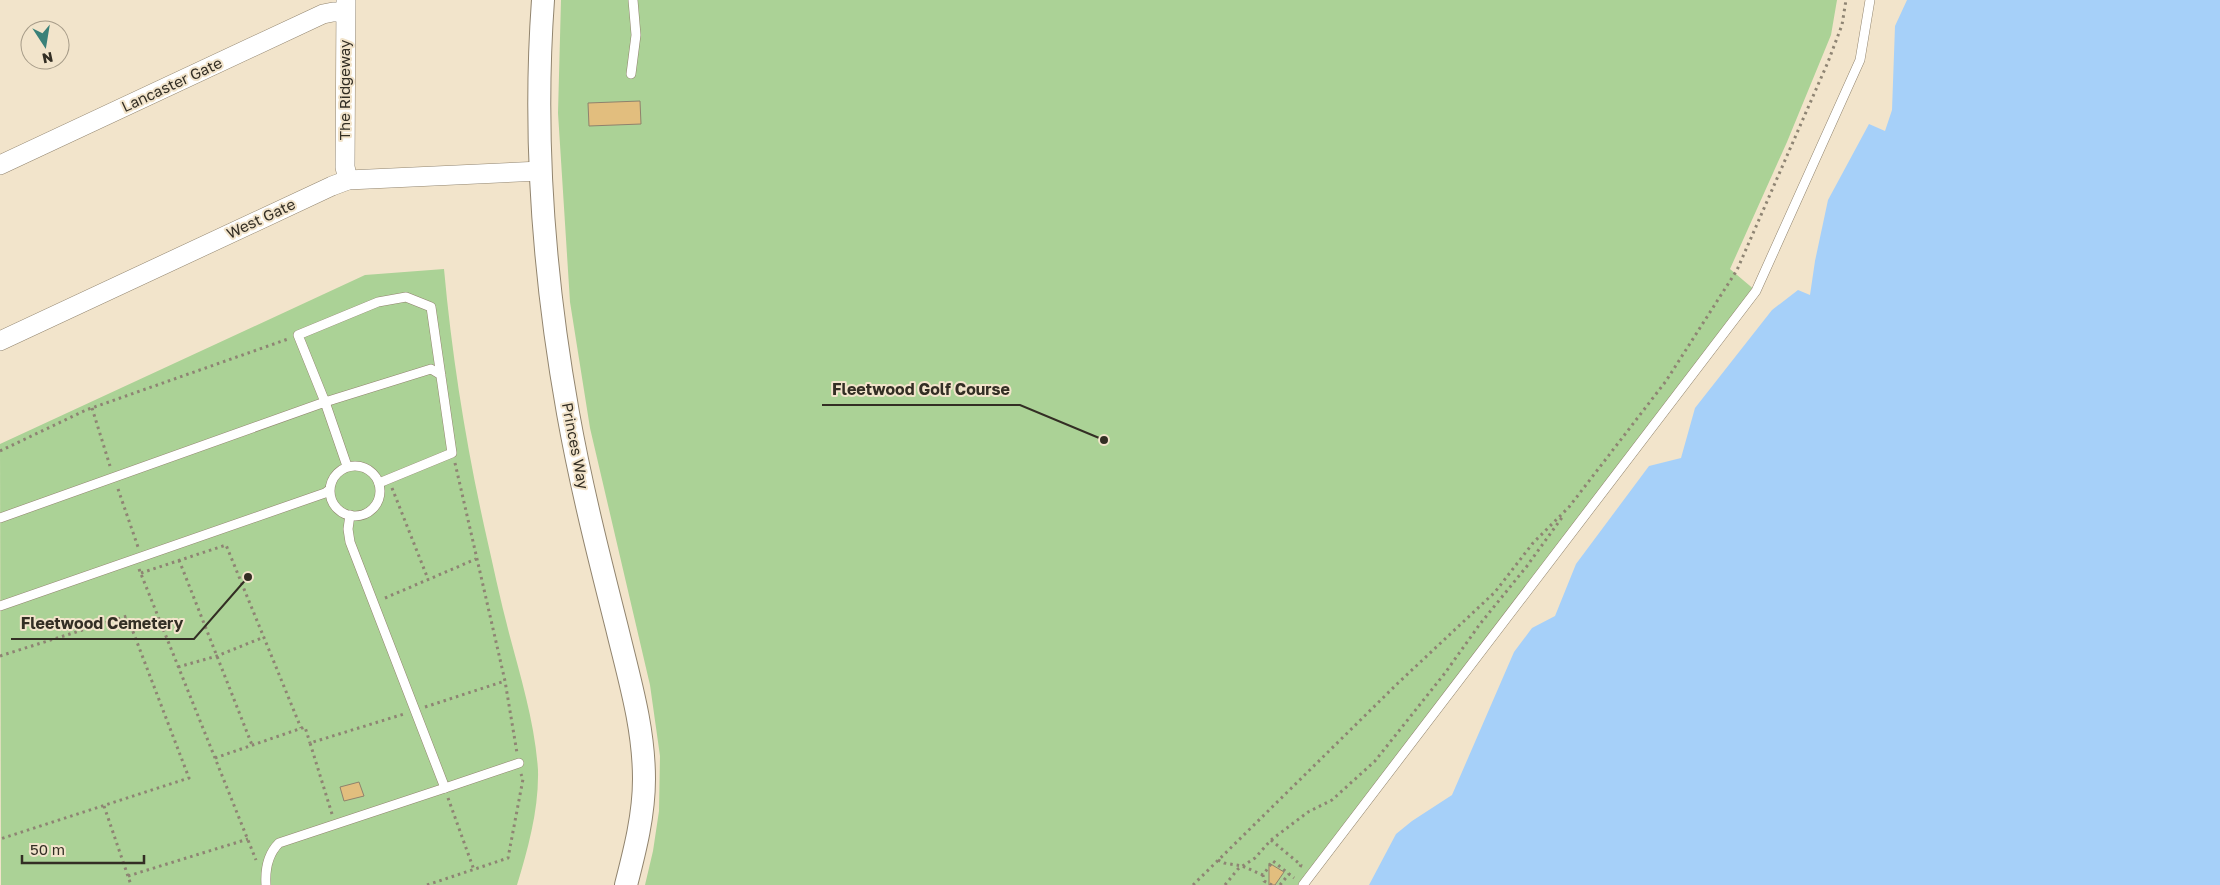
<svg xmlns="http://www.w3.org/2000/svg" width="2220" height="885" font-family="'Golos Text',sans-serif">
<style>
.green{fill:#abd296}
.water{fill:#a6d0f9}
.building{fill:#e2be7e;stroke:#8f826c}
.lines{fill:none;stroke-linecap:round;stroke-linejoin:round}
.service-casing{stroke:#91846e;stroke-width:10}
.minor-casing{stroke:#91846e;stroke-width:20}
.tertiary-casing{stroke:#91846e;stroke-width:24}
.path{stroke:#8e8473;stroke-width:3;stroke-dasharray:2.5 4;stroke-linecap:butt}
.service{stroke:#fff;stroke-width:9}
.minor{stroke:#fff;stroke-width:19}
.tertiary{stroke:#fff;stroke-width:22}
.labels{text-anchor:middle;stroke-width:4;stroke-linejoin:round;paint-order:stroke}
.street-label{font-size:15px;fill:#332e24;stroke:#f2e4cb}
.leader{fill:none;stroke:#332e24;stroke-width:2}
.callout-dot{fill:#332e24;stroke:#f2e4cb;stroke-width:2}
.callout-label{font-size:16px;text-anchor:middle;font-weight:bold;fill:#332e24;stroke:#f2e4cb;stroke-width:4;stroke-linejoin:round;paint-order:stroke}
</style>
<rect width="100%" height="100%" fill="#f2e4cb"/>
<!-- green -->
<g class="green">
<polygon points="561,0 1837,0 1831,35 1787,142 1730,269 1756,291 1303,885 645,885 653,851 659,811 660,756 650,685 590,428 570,302 558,113"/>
<path d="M 444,269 C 452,357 466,444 485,530 C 493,565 500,599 509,633 C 521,678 535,724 538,770 C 539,809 528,849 517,885 L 1,885 L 0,444 L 365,275 Z"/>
</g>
<!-- water -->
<polygon class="water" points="1907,0 2220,0 2220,885 1369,885 1396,834 1412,821 1452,795 1514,652 1532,628 1555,616 1576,564 1649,466 1681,458 1695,408 1772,310 1798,290 1810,295 1815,261 1828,200 1869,124 1885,131 1892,110 1895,26"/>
<!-- building -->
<g class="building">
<polygon points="640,101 641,124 589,126 588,103"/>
<polygon points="359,782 364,796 344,801 340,787"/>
<polygon points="1269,863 1284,872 1275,885 1269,885"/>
</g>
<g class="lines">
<!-- service casing -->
<g class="service-casing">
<g id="service">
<polyline points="631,74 636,35 633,0"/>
<circle cx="355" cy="491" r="25"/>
<polyline points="379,483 452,453 431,307 406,297 378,302 298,335 325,402 431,369 441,375"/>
<polyline points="0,518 325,402 347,466"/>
<polyline points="0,606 325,493 329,490"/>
<polyline points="445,788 519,763"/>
<path d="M 266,885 C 265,870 268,854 279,843 L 445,788 L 350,542 L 348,529 L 350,515"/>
<polyline points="1303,885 1756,291 1860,60 1870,0"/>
</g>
</g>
<!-- minor casing -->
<g class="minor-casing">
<g id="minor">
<polyline points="346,1 345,167 348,180"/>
<polyline points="0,165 323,14 333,12 345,12"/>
<polyline points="0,341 332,186 348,180 541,171"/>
</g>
</g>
<!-- tertiary casing -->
<g class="tertiary-casing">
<path id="tertiary" d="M 543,0 C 533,137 544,278 568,413 C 581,486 599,557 617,628 C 629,678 644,727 644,779 C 644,815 635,850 626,885"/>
</g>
<!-- path -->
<g class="path">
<polyline points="92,408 110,466"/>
<polyline points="0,451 86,410 288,339"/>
<polyline points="455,463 505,681 517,753"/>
<polyline points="392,488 428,579"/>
<polyline points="118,489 138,547"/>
<polyline points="179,560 252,745"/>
<polyline points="139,569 256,860"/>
<polyline points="141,573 226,545 301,728"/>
<polyline points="385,598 476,559"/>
<polyline points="0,656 127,616 189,778 0,839"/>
<polyline points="178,667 217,656 264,637"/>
<polyline points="425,707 505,681"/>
<polyline points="215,758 305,727 310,743"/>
<polyline points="448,798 474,870"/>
<polyline points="104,806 131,885"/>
<polyline points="332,814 310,743 404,714"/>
<polyline points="1271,840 1301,865 1300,867"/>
<polyline points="1218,860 1224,863 1242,866 1263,875"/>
<polyline points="128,876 248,839"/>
<polyline points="427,885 508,858 523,779 521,774"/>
<polyline points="1193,885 1397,684 1495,592 1533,543 1569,507 1666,381 1737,270 1828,62 1842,25 1846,0"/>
<polyline points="1225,885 1238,869 1255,858 1271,840 1308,812 1332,800 1375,761 1445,673 1480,624 1527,566 1563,516"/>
<polyline points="1272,885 1264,881 1263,875 1273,861 1294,878"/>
<polyline points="1280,885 1289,874"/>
</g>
<!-- service -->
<use href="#service" class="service"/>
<!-- minor -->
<use href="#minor" class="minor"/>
<!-- tertiary -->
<use href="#tertiary" class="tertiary"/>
</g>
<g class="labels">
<!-- street labels -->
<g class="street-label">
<text transform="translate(172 85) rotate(-25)" y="5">Lancaster Gate</text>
<text transform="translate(345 90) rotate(-90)" y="5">The Ridgeway</text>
<text transform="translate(261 219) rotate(-25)" y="5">West Gate</text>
<text transform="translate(575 446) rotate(79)" y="5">Princes Way</text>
</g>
</g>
<!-- callouts -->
<path class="leader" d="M1104 440L1020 405H822M248 577L194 639H11"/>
<g class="callout-dot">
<circle cx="1104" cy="440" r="5"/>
<circle cx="248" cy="577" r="5"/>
</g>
<g class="callout-label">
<text x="921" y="395">Fleetwood Golf Course</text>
<text x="102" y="629">Fleetwood Cemetery</text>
</g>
<!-- north arrow -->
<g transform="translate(45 45) rotate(168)"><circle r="24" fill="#f2e4cb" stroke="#a69b88"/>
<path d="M0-4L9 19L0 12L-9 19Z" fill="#3a8179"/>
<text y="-8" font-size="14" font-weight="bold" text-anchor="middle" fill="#332e24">N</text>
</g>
<!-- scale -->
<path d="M22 855v8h122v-8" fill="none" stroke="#332e24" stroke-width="2.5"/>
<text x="30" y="855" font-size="15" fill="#332e24" stroke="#f2e4cb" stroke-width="4" paint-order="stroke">50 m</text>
</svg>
